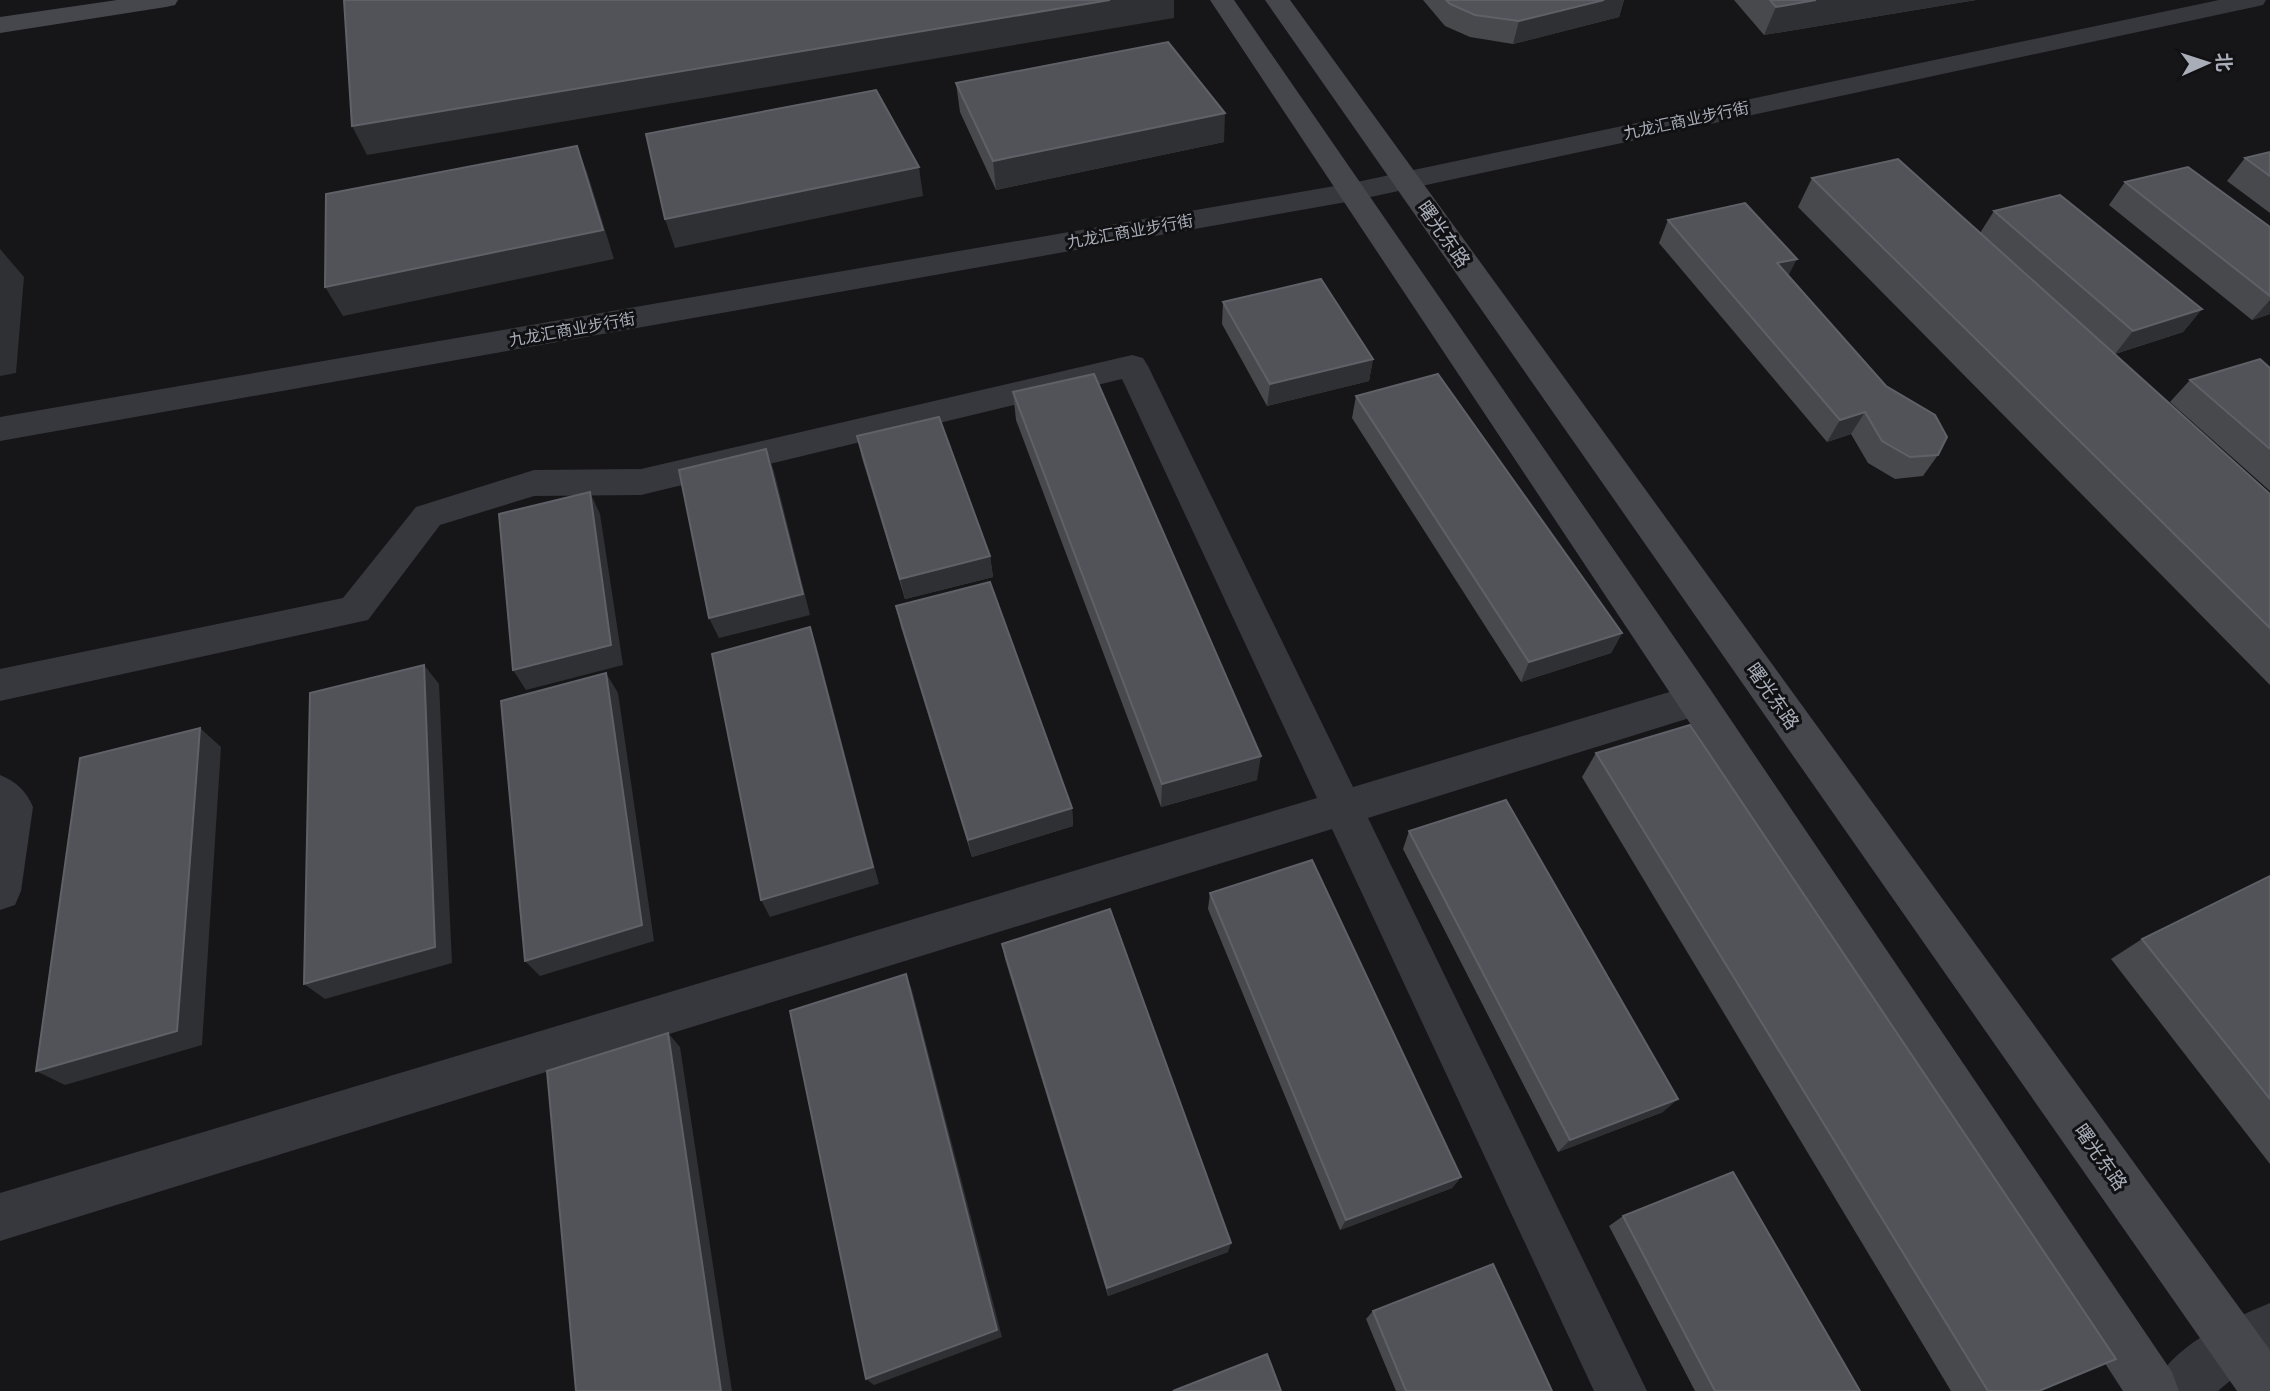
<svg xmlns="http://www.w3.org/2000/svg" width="2270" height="1391" font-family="Ubuntu,'Noto Sans SC',sans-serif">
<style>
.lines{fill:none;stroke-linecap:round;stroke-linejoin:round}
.pedestrian{fill:#37383d;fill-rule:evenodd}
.minor{fill:#37383d;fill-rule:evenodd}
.secondary{fill:#45474d;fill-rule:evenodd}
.wall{fill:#47494d}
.shaded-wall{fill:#2f3033}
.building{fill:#525359;stroke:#5f6168;stroke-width:2}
.labels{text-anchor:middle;stroke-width:6;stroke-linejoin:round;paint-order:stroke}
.far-street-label{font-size:16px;fill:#a8adb8;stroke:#111113}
.street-label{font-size:19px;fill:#a8adb8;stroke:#111113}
</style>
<rect width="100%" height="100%" fill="#161618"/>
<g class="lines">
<!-- pedestrian -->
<polygon class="pedestrian" points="2219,0 2266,0 2263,5 2254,7 1352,201 0,441 0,417 1352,183"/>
<!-- minor -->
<g class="minor">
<polygon points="1132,355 1143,358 1148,366 1353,787 1696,684 1710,689 1715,700 1710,711 1696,716 1368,818 1647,1391 1594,1391 1332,829 0,1241 0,1193 1317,798 1122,379 641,495 534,496 440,525 368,620 0,701 0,669 343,598 416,507 534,470 641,469"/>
<path d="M 0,775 C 17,782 26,791 33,807 L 21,891 L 15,905 L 0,910 Z"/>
<path d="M 2270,1303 L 2270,1355 L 2252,1362 L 2218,1391 L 2151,1391 C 2170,1346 2227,1321 2270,1303 Z"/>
</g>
<!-- secondary -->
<g class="secondary">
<polygon points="117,0 178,0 175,5 166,7 0,33 0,17"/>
<polygon points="1210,0 1234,0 1710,689 2172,1372 2179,1391 2123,1391 1682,711"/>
<polygon points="1265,0 1290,0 2270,1350 2270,1391 2237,1391"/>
</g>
</g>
<!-- wall -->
<g class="wall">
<polygon points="1423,0 1624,0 1619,17 1513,44 1470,37 1445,26"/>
<polygon points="1734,0 1976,0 1764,35"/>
<polygon points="956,83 1224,142 996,190 960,112"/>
<polygon points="2270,152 2270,213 2227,181 2245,158"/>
<polygon points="1812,178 1980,233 1994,211 2202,309 2183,332 2115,354 2270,494 2270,685 1798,207"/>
<polygon points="2125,182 2270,227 2270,314 2252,320 2109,205"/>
<polygon points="1668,220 1789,276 1938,455 1923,476 1895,479 1868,463 1851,434 1827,442 1659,243"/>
<polygon points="1223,302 1373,359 1369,381 1267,406 1222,324"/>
<polygon points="2270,368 2270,491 2170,402 2190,380"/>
<polygon points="1013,392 1257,780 1161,807 1016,420"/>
<polygon points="1356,396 1622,633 1611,653 1521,682 1352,418"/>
<polygon points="857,436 990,556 993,577 905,599 862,458"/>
<polygon points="896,606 1072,808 1073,826 972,857 901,627"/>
<polygon points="1596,753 2039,1391 1951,1391 1582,777"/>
<polygon points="1409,831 1663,1112 1558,1152 1403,849"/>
<polygon points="2270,876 2270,1164 2111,959 2142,939"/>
<polygon points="1210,893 1461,1177 1452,1188 1340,1230 1208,909"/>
<polygon points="1002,944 1228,1252 1108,1296 1005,959"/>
<polygon points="1623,1216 1860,1391 1695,1391 1609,1226"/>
<polygon points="1373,1311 1552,1391 1396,1391 1366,1319"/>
</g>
<!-- shaded-wall -->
<g class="shaded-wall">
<polygon points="1110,0 1174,0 1174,18 367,155 352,126"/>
<polygon points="1604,0 1624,0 1619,17 1513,44 1519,21"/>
<polygon points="1816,0 1976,0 1764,35 1776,7"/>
<polygon points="1225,113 1224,142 996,190 993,161"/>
<polygon points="577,146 588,175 614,259 343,316 325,287"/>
<polygon points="919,167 923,196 675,248 665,219"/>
<polygon points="0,249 24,277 16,373 0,376"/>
<polygon points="1797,259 1785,282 1777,263"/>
<polygon points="2270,300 2270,314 2252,320"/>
<polygon points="2202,309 2183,332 2115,354 2133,331"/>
<polygon points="1373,359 1369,381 1267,406 1270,384"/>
<polygon points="1865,412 1851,434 1827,442 1840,420"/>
<polygon points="766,449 774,471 810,615 719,638 709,618"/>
<polygon points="590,492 600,514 623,665 526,690 513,670"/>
<polygon points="990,556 993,577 905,599 900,579"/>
<polygon points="810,627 817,648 879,884 770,917 761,900"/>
<polygon points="1622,633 1611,653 1521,682 1529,662"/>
<polygon points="424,665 439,684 452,963 325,999 304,984"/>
<polygon points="606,673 618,693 654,941 540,976 525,961"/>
<polygon points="200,728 221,747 202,1045 65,1085 36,1071"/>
<polygon points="1261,756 1257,780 1161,807 1162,784"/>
<polygon points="1072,808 1073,826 972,857 968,840"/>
<polygon points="906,974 912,990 1002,1337 874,1385 866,1379"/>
<polygon points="668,1033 680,1047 732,1391 721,1391"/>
<polygon points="1678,1099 1663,1112 1558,1152 1570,1140"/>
<polygon points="1461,1177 1452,1188 1340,1230 1346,1220"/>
<polygon points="1231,1243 1228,1252 1108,1296 1107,1288"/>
</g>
<!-- building -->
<g class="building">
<polygon points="344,0 1110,0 352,126"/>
<polygon points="1446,0 1604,0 1519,21 1475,15 1450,4"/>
<polygon points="1770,0 1816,0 1776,7"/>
<polygon points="1168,42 1225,113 993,161 956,83"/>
<polygon points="876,90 919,167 665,219 646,134"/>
<polygon points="577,146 603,230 325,287 326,194"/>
<polygon points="2270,152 2270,176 2245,158"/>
<polygon points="1898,159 2270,494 2270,628 1812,178"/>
<polygon points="2188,167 2270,227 2270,296 2125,182"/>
<polygon points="2060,195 2202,309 2133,331 1994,211"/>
<polygon points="1745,203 1797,259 1777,263 1886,386 1935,415 1947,437 1938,455 1910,457 1882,441 1865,412 1840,420 1668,220"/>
<polygon points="1321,279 1373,359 1270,384 1223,302"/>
<polygon points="2260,359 2270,368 2270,449 2190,380"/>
<polygon points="1094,374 1261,756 1162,784 1013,392"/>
<polygon points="1438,374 1622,633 1529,662 1356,396"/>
<polygon points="939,417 990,556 900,579 857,436"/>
<polygon points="766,449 803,594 709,618 679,470"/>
<polygon points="590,492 611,645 513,670 499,514"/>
<polygon points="990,582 1072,808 968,840 896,606"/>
<polygon points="810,627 873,867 761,900 712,654"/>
<polygon points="424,665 435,947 304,984 310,693"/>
<polygon points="606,673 642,925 525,961 501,701"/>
<polygon points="1690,725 2116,1359 2039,1391 1988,1391 1596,753"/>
<polygon points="200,728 177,1031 36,1071 80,758"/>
<polygon points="1506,800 1678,1099 1570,1140 1409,831"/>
<polygon points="1312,860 1461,1177 1346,1220 1210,893"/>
<polygon points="2270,876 2270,1099 2142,939"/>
<polygon points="1110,909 1231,1243 1107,1288 1002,944"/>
<polygon points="906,974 997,1330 866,1379 790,1011"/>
<polygon points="668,1033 721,1391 576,1391 547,1071"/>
<polygon points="1733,1172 1860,1391 1715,1391 1623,1216"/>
<polygon points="1493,1264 1552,1391 1406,1391 1373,1311"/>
<polygon points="1267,1354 1281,1391 1173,1391"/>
</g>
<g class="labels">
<!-- far-street labels -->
<g class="far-street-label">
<text transform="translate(1686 120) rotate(-12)" y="6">九龙汇商业步行街</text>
<text transform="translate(1130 231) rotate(-10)" y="6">九龙汇商业步行街</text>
<text transform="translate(572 329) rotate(-10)" y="6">九龙汇商业步行街</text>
</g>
<!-- street labels -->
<g class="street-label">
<text transform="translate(1444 234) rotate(55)" y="7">曙光东路</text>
<text transform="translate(1773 696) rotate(55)" y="7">曙光东路</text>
<text transform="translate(2101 1157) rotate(55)" y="7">曙光东路</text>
</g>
</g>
<!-- north arrow -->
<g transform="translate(2207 63) rotate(87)" stroke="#111113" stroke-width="5" paint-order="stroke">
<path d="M0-5L12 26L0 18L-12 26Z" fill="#a8adb8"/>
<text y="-10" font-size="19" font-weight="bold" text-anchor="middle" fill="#a8adb8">北</text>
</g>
</svg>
